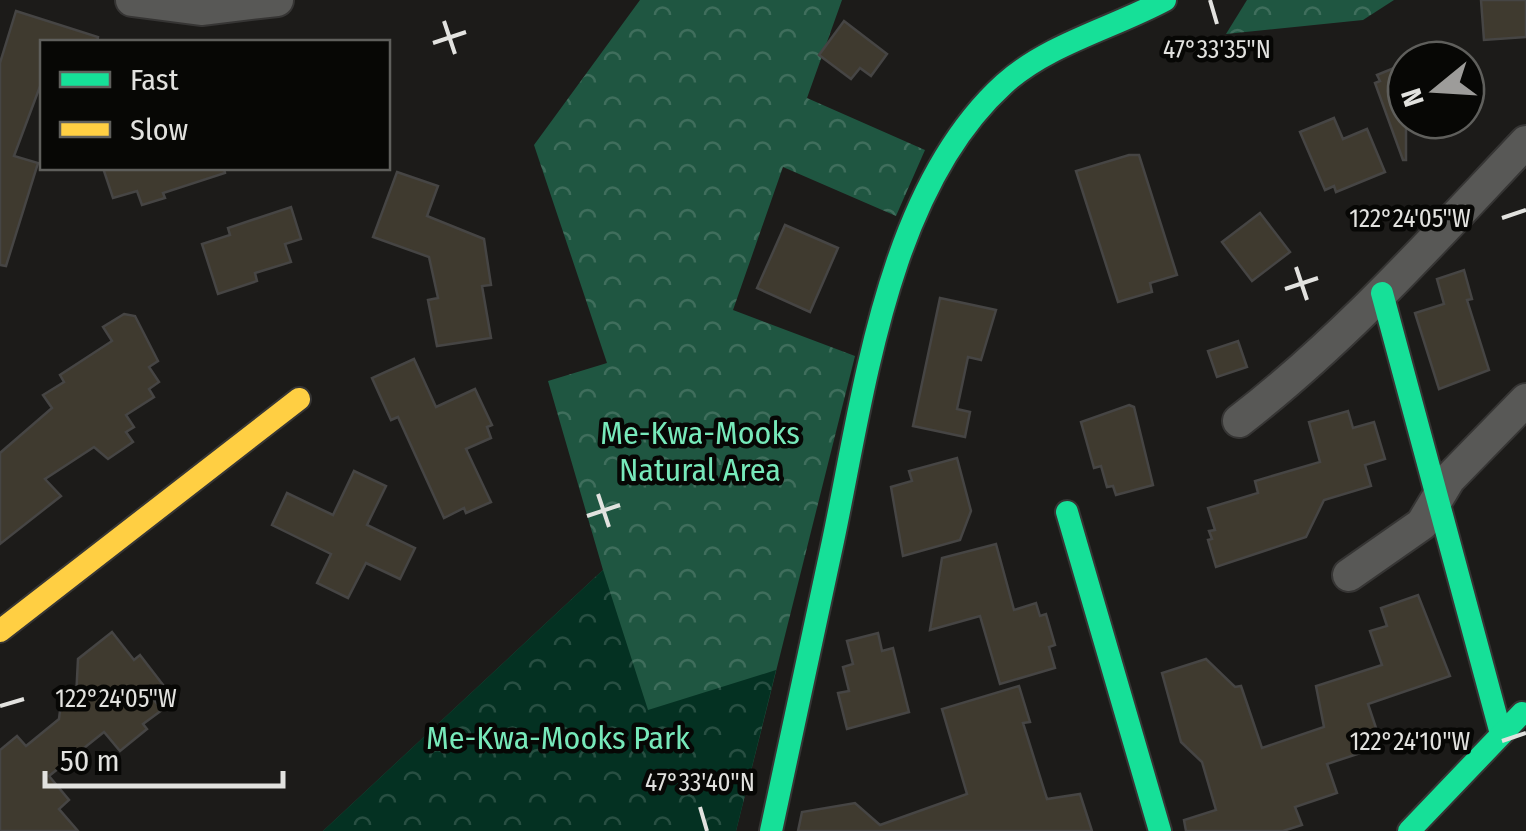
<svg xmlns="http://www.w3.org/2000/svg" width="1526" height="831" font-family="'Fira Sans Condensed',sans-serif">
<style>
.forest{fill:url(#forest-crowns)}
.park{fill:url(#park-crowns)}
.building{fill:#3f3a2f;stroke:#464544;stroke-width:2.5}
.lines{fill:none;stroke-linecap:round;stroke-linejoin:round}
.street-casing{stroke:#363534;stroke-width:36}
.fast-casing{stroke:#363534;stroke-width:26}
.slow-casing{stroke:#363534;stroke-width:26}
.street{stroke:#585856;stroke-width:32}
.fast{stroke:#16e098;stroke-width:22}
.slow{stroke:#ffcf43;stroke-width:22}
.ticks{fill:none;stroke:#e2e2df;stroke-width:4}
.labels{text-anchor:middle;stroke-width:9;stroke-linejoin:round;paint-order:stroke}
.park-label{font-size:32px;fill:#77e9ba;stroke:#070705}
.ticks-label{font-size:25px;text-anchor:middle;fill:#e2e2df;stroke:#070705;stroke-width:9;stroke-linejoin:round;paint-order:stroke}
</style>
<defs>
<pattern id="forest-crowns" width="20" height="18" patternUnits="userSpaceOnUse" patternTransform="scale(2.5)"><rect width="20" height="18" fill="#1f5641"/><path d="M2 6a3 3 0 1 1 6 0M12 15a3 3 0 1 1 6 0" fill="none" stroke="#3f6e5c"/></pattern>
<pattern id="park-crowns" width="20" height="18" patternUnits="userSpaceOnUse" patternTransform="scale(2.5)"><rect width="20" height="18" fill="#043122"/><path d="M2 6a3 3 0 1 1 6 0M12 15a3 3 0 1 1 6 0" fill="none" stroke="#284f42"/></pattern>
</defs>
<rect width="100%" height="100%" fill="#1c1b19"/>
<!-- forest -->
<g class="forest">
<polygon points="640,0 842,0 807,98 925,150 896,216 783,167 733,310 855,356 736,831 323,831 603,570 548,381 607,363 534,145"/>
<polygon points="1247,0 1394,0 1363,20 1226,34"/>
</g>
<!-- park -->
<polygon class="park" points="603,570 648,710 776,670 736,831 323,831"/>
<!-- building -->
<g class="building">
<polygon points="1481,0 1526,0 1526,37 1484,40"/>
<polygon points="16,11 98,37 97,42 42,42 42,81 14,156 38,163 6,266 0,265 0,63"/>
<polygon points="844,21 887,54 871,76 860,68 851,79 819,55"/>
<polygon points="1406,63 1406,160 1403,160 1375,83 1380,81 1377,75"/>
<polygon points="1334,118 1343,139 1367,129 1385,172 1336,192 1334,186 1325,190 1300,132"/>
<polygon points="1129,155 1139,155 1177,275 1150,283 1152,292 1118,302 1076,171"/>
<polygon points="103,168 224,168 225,173 163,193 165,198 142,205 137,191 113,198"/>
<polygon points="397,172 438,186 427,216 484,239 491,285 482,286 491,338 437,346 428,300 438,298 429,257 373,237"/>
<polygon points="291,207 301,239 285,244 291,262 255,273 257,281 218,294 202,244 230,235 228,228"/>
<polygon points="1260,213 1290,252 1252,281 1222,242"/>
<polygon points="785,225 838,248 810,312 757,288"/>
<polygon points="1464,270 1472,299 1467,300 1489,370 1439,389 1415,313 1444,304 1437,279"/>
<polygon points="940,298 996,310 981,360 968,357 957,409 970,412 965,437 913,426"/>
<polygon points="124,314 135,316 158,361 149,367 159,382 149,389 154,397 126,415 134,427 126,432 133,442 108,459 94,447 45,479 61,496 0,544 0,453 52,408 43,395 64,382 60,375 112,341 103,327"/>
<polygon points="1238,341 1247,367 1217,377 1208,351"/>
<polygon points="414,359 436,407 475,389 492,425 487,427 491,438 466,449 491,502 466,513 464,508 444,518 398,417 391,420 372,378"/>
<polygon points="1129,405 1134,407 1153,485 1116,495 1113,486 1107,487 1101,466 1094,468 1081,422"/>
<polygon points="1348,411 1353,428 1374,422 1385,459 1365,465 1371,486 1324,500 1306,537 1216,567 1208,540 1212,539 1209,531 1215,530 1208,508 1258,493 1255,481 1320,462 1309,422"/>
<polygon points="957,458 971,511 960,540 903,556 891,487 912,481 909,471"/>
<polygon points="354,471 386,486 367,525 415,548 400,579 366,563 348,598 317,583 331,554 272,525 287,493 333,515"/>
<polygon points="996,544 1014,610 1036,603 1040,616 1046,614 1055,645 1049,647 1055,668 1000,684 980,616 930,630 942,558"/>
<polygon points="1418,595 1450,676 1368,704 1382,746 1327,764 1337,793 1295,807 1302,825 1283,831 1186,831 1184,820 1216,810 1202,762 1181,742 1162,673 1206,659 1235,687 1241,686 1262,748 1324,727 1316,686 1382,665 1370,631 1387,626 1381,608"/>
<polygon points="112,632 134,660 140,655 167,690 154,700 162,710 143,724 147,729 120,751 104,732 49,776 69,800 59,809 78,831 0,831 0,750 17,736 26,746 59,719 60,711 76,698 78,659"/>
<polygon points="878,633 882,651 893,648 909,712 847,729 838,693 849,691 843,667 853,664 847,641"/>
<polygon points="1019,686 1030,722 1023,723 1047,799 1080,794 1092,831 798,831 802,812 855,803 880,825 967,794 942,709"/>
</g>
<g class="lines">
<!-- street casing -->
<g class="street-casing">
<g id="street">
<polyline points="132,0 201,9 277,0"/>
<path d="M 1239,421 C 1345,339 1434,239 1526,142"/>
<polyline points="1349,575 1422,524 1449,479 1526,400"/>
</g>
</g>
<!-- fast casing -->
<g class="fast-casing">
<g id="fast">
<polyline points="1382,293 1501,734"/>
<polyline points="1067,512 1160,831"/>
<path d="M 771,831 C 791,734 813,638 833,541 C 864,394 887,190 1004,84 C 1048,44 1113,28 1165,0"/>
<polyline points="1409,831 1522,713"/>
</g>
</g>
<!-- slow casing -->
<g class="slow-casing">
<polyline id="slow" points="0,631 299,399"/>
</g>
<!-- street -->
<use href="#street" class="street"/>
<!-- fast -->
<use href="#fast" class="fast"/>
<!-- slow -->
<use href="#slow" class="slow"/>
</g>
<!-- ticks -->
<path class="ticks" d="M 1210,0 L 1217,24M 444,21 L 455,54M 433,43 L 466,32M 1502,218 L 1526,210M 1296,267 L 1307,300M 1285,289 L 1318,278M 598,494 L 609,527M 587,516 L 620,505M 0,706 L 24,699M 1502,741 L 1526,733M 700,807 L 707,831"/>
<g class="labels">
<!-- park labels -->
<g class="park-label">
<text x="700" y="444">Me-Kwa-Mooks<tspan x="700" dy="37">Natural Area</tspan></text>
<text x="558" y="749">Me-Kwa-Mooks Park</text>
</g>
</g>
<g class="ticks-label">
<text x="1217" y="58">47°33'35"N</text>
<text x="1410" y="227">122°24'05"W</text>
<text x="116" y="707">122°24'05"W</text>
<text x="1410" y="750">122°24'10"W</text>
<text x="700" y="791">47°33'40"N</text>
</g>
<!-- legend -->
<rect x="40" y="40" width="350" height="130" fill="#070705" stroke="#5f5f5c" stroke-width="2.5"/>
<rect x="60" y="72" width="50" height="15" fill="#16e098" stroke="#5f5f5c" stroke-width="2.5"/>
<text x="130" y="90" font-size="30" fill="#e2e2df">Fast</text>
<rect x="60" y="122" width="50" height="15" fill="#ffcf43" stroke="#5f5f5c" stroke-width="2.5"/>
<text x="130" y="140" font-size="30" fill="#e2e2df">Slow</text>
<!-- north arrow -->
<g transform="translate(1436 90) rotate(252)"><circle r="48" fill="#070705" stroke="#5f5f5c" stroke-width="2.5"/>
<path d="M0-8L18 38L0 25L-18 38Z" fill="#9d9c9a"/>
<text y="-15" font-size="28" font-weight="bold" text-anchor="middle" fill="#e2e2df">N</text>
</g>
<!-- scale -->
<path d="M45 771v15h238v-15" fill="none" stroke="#e2e2df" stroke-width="5"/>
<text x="60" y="771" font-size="30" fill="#e2e2df" stroke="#070705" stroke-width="8" paint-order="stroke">50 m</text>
</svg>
